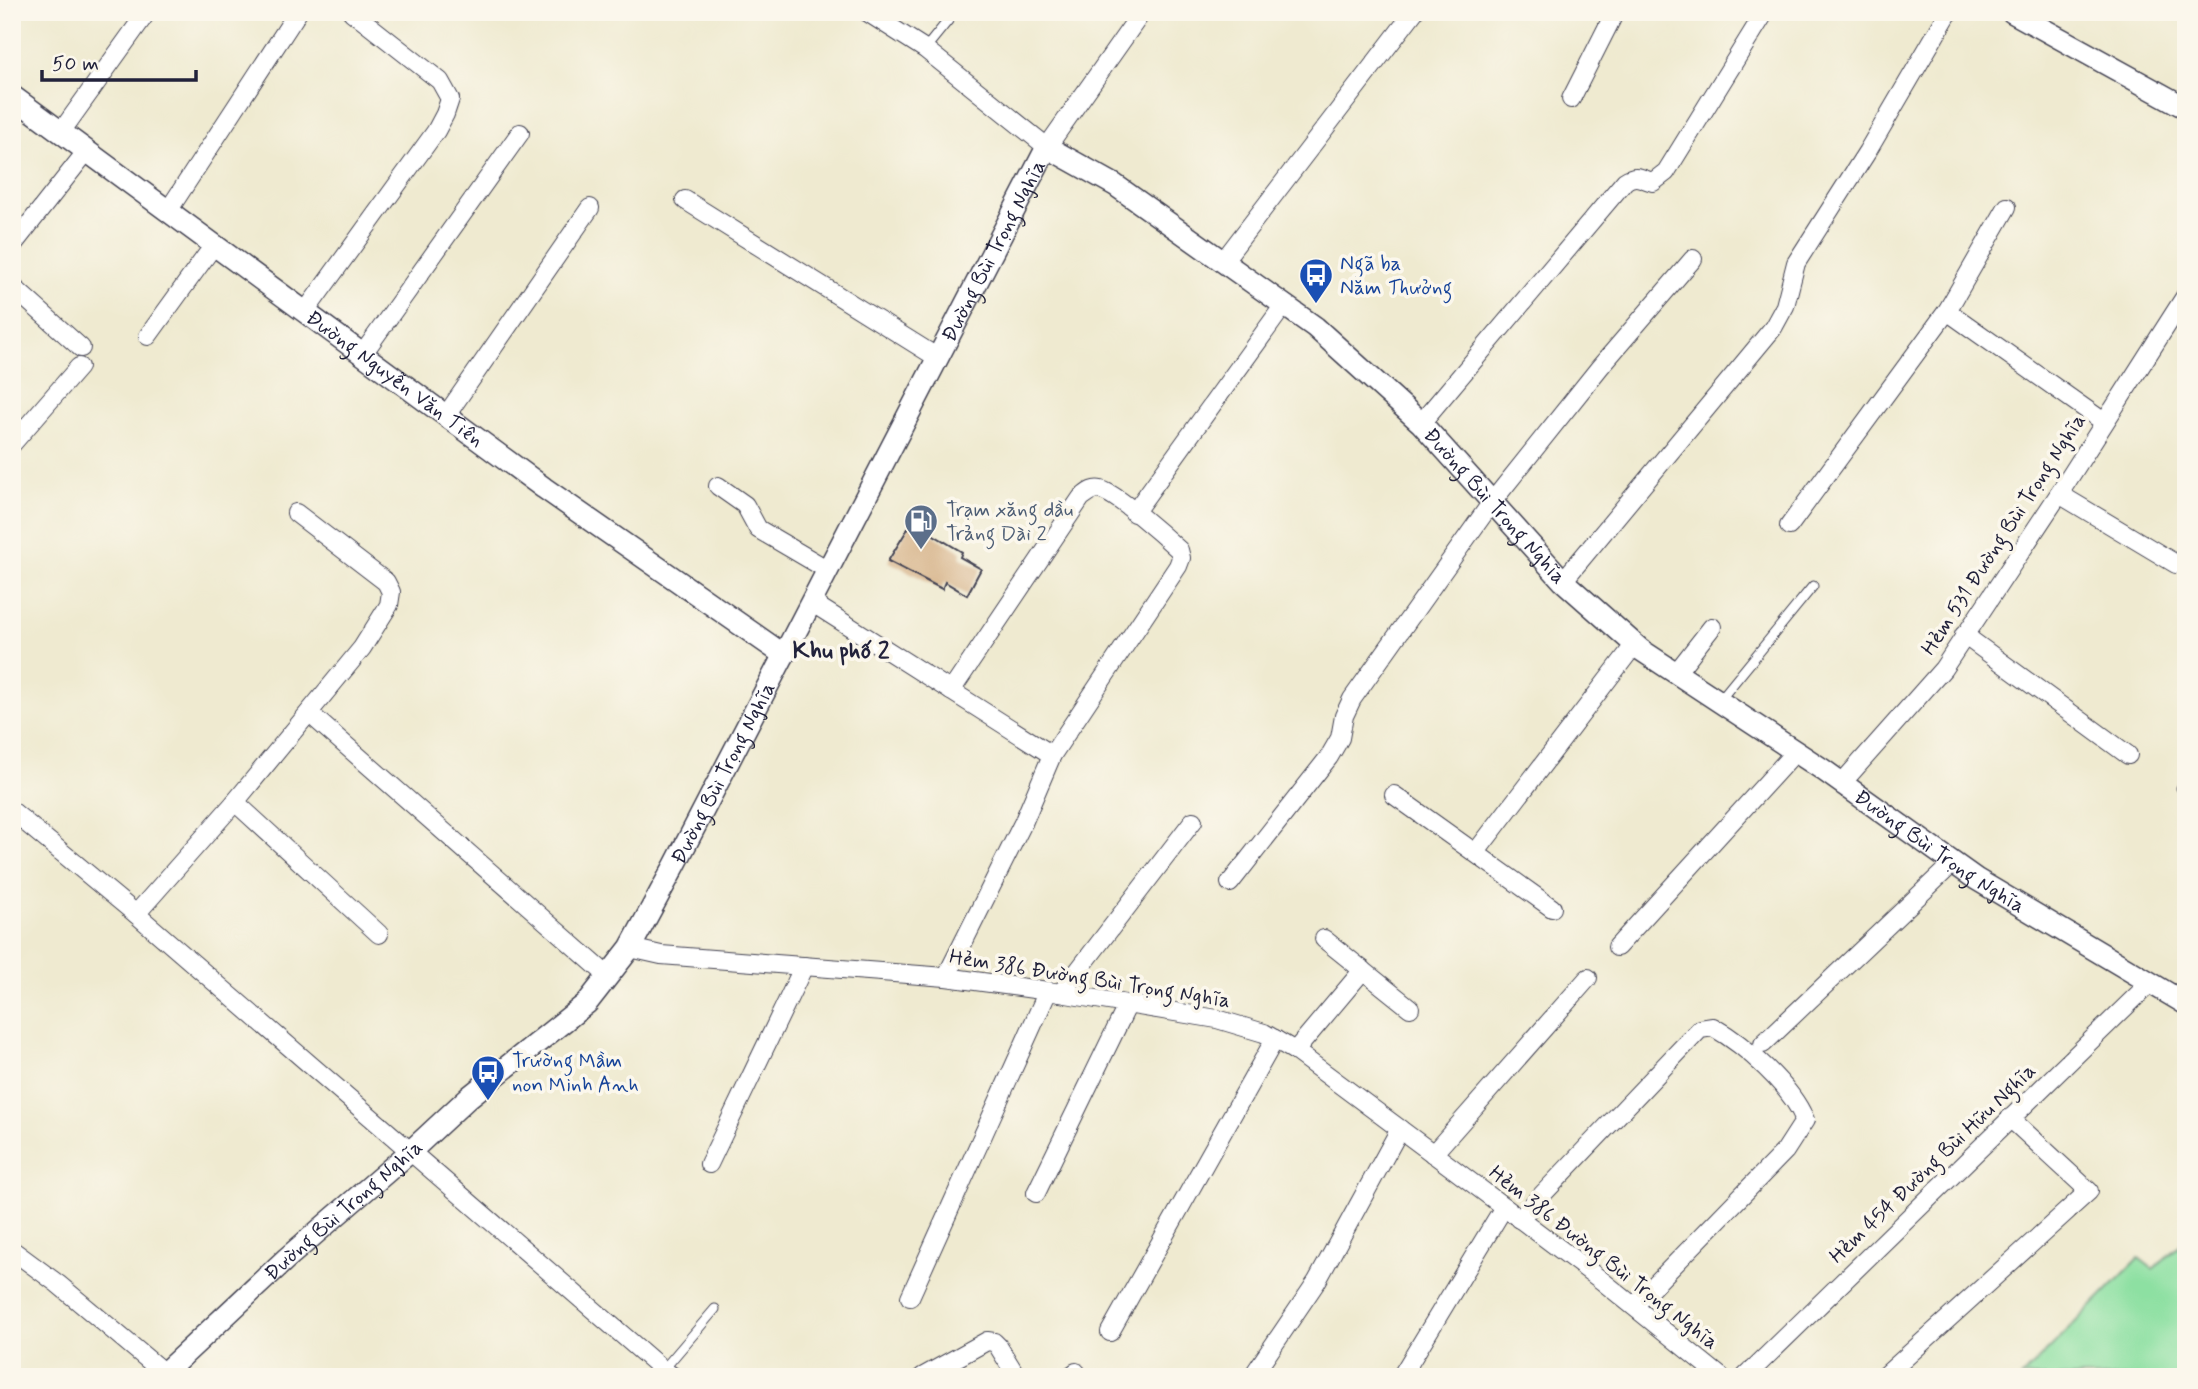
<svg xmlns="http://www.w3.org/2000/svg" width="2198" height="1389" font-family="Mynerve,sans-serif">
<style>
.green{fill:#8de0a2;stroke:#58816e;stroke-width:2}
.building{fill:#d4af83}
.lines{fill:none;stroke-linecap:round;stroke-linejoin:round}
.service-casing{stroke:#414051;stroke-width:11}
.minor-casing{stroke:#414051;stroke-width:20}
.tertiary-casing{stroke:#414051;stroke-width:24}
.service{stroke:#fff;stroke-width:9}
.minor{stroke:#fff;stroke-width:18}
.tertiary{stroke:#fff;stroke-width:21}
.labels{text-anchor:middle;stroke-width:7;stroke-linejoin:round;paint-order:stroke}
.street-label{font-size:21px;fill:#22223b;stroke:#fbf7ec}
.transit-label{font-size:21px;fill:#164399;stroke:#fbf7ec;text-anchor:start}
.service-label{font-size:21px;fill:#4e5e75;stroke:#fbf7ec;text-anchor:start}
.quarter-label{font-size:24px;font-weight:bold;fill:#22223b;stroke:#fbf7ec}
</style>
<rect width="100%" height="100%" fill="#fbf7ec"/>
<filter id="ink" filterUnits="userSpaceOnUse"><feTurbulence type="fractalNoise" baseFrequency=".0143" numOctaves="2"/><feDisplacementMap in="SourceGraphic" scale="14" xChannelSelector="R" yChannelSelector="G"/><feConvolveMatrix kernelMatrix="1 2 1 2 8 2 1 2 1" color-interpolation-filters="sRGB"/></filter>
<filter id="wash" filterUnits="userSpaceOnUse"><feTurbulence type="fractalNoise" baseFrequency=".00686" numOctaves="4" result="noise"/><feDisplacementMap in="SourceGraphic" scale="28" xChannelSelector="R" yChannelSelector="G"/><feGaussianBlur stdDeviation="1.57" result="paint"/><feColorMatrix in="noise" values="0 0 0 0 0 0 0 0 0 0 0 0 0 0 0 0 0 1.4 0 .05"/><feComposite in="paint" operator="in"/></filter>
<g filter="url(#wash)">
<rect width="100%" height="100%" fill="#efead0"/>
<!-- green -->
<polygon class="green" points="2182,1243 2186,1245 2186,1377 2021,1377 2139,1258 2153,1269"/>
<g id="blocks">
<!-- building -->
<polygon class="building" points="912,522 962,552 960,557 981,569 967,595 945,582 942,589 888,561"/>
</g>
</g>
<g filter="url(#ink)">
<use href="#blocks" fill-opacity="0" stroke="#414051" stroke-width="2"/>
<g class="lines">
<!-- service casing -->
<g class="service-casing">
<g id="service">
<polyline points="925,49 955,12"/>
<polyline points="1719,701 1813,586"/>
<polyline points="2181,788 2186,791"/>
<polyline points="663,1370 715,1309"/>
</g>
</g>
<!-- minor casing -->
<g class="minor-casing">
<g id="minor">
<polyline points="867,12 925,49 1047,147 1142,12"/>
<polyline points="1571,99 1615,12"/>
<polyline points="61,132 147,12"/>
<polyline points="685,200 938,358"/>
<polyline points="168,211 298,12"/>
<polyline points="12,246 86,152"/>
<polyline points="1224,260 1414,12"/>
<polyline points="12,286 81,348"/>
<polyline points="1947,311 2104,422"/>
<polyline points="305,312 436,131 445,114 450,99 440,81 352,12"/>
<polyline points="148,336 214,245"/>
<polyline points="362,355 520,133"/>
<polyline points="445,417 590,208"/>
<path d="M 1421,423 L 1625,181 C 1637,173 1641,179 1653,182 L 1666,172 L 1765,12"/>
<polyline points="12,444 79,367"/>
<polyline points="718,486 745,505 758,529 828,570"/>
<polyline points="2059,494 2176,564"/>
<polyline points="1134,513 1284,305"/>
<polyline points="1789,526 1947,311 2007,207"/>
<polyline points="1563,581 1773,328 1785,306 1796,263 1867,152 1949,12"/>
<polyline points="811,602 1052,755"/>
<polyline points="1964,635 2128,755"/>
<polyline points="1676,673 1712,627"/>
<polyline points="309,713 608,976"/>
<polyline points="1841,784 1943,669 2059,494 2186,295"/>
<polyline points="1394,795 1552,908"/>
<polyline points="235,802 379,934"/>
<polyline points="12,811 136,914 663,1370 674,1377"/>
<polyline points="1476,852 1635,644"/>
<polyline points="1230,883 1329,757 1340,738 1344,716 1352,699 1492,502 1600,367 1693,259"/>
<polyline points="136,914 235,802 362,648 389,605 391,592 386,582 296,513"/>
<polyline points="1324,939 1410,1008"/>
<polyline points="1617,947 1795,752"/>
<polyline points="630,948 661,955 946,977 1048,991 1217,1019 1264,1033 1295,1051 1451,1167 1601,1280 1721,1377"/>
<path d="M 946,977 L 1023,823 L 1052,755 L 1178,566 L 1181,558 L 1179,550 C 1165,537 1117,494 1101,490 C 1092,488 1088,493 1081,498 L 951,691"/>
<polyline points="1061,993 1193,821"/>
<polyline points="1763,1044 1953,863"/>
<polyline points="1295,1051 1363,970"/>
<polyline points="1433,1154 1588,978"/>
<polyline points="709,1164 804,966"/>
<polyline points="1036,1193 1128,1004"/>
<path d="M 1519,1219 L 1700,1029 L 1713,1027 C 1745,1045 1791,1086 1805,1120 L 1785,1151 L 1634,1306"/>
<polyline points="12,1250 58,1284 164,1373"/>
<polyline points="910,1297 1048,991"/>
<polyline points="1110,1332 1275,1039"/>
<polyline points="922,1377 987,1341 994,1342 998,1346 1017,1377"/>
<polyline points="1069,1377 1076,1372"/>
<polyline points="1252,1377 1317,1281 1400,1129"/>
<polyline points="1401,1377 1504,1207"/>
<polyline points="1745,1377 2151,982"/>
<polyline points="1884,1377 2089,1191 2010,1118"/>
</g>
</g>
<!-- tertiary casing -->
<g class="tertiary-casing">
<g id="tertiary">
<polyline points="2012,12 2186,108"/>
<path id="s1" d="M 12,96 L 544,488 L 784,655"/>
<path id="s2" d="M 160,1377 L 287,1258 L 411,1151 L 469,1097 L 587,1003 L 630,948 L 675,865 L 1047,147 L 1115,185 L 1315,327 L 1421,423 L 1563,581 L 1641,650 L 1822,769 L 1976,879 L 2186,1004"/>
</g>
</g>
<!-- service -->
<use href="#service" class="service"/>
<!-- minor -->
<use href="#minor" class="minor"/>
<!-- tertiary -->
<use href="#tertiary" class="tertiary"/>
</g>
</g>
<!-- icons -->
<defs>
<g id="bus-pin" transform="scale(1.75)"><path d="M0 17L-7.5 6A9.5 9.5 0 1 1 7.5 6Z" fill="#1a4fb4" stroke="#fbf7ec"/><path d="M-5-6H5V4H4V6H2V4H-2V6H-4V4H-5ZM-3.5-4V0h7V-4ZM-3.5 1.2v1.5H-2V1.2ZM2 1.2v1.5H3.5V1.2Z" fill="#fff"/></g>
<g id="fuel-pin" transform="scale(1.75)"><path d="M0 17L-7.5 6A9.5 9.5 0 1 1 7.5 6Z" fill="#5c6f8a" stroke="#fbf7ec"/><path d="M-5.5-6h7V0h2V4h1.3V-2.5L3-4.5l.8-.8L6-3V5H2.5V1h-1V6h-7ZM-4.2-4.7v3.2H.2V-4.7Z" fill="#fff"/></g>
</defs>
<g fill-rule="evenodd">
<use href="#bus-pin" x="1316" y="275"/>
<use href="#fuel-pin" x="921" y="521"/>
<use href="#bus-pin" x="488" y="1072"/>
</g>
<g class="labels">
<!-- street labels -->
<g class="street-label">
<text dy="7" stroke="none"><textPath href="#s2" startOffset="1424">Đường Bùi Trọng Nghĩa</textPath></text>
<text dy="7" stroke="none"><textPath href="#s1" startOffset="476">Đường Nguyễn Văn Tiên</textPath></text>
<text dy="7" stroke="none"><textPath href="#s2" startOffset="2118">Đường Bùi Trọng Nghĩa</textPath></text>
<text transform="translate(2003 534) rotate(-57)" y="7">Hẻm 531 Đường Bùi Trọng Nghĩa</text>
<text dy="7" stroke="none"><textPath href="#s2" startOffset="836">Đường Bùi Trọng Nghĩa</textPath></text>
<text dy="7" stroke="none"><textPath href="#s2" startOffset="2684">Đường Bùi Trọng Nghĩa</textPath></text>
<text transform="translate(1090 978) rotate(9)" y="7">Hẻm 386 Đường Bùi Trọng Nghĩa</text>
<text transform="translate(1932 1163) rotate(-44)" y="7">Hẻm 454 Đường Bùi Hữu Nghĩa</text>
<text dy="7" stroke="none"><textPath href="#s2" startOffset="248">Đường Bùi Trọng Nghĩa</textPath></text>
<text transform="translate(1604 1257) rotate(38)" y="7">Hẻm 386 Đường Bùi Trọng Nghĩa</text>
</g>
<!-- transit labels -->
<g class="transit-label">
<text x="1340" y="270">Ngã ba<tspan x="1340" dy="24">Năm Thưởng</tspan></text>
<text x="512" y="1067">Trường Mầm<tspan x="512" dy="24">non Minh Anh</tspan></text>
</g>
<!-- service labels -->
<g class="service-label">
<text x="946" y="516">Trạm xăng dầu<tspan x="946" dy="24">Trảng Dài 2</tspan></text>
</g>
<!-- quarter labels -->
<g class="quarter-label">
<text x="841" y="658">Khu phố 2</text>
</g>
</g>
<!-- margin -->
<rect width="2198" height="1389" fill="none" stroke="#fbf7ec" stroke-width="42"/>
<!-- scale -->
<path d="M42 70v10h154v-10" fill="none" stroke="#22223b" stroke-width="3.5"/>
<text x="52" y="70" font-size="21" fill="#22223b" stroke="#fbf7ec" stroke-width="5" paint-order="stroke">50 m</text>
</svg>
